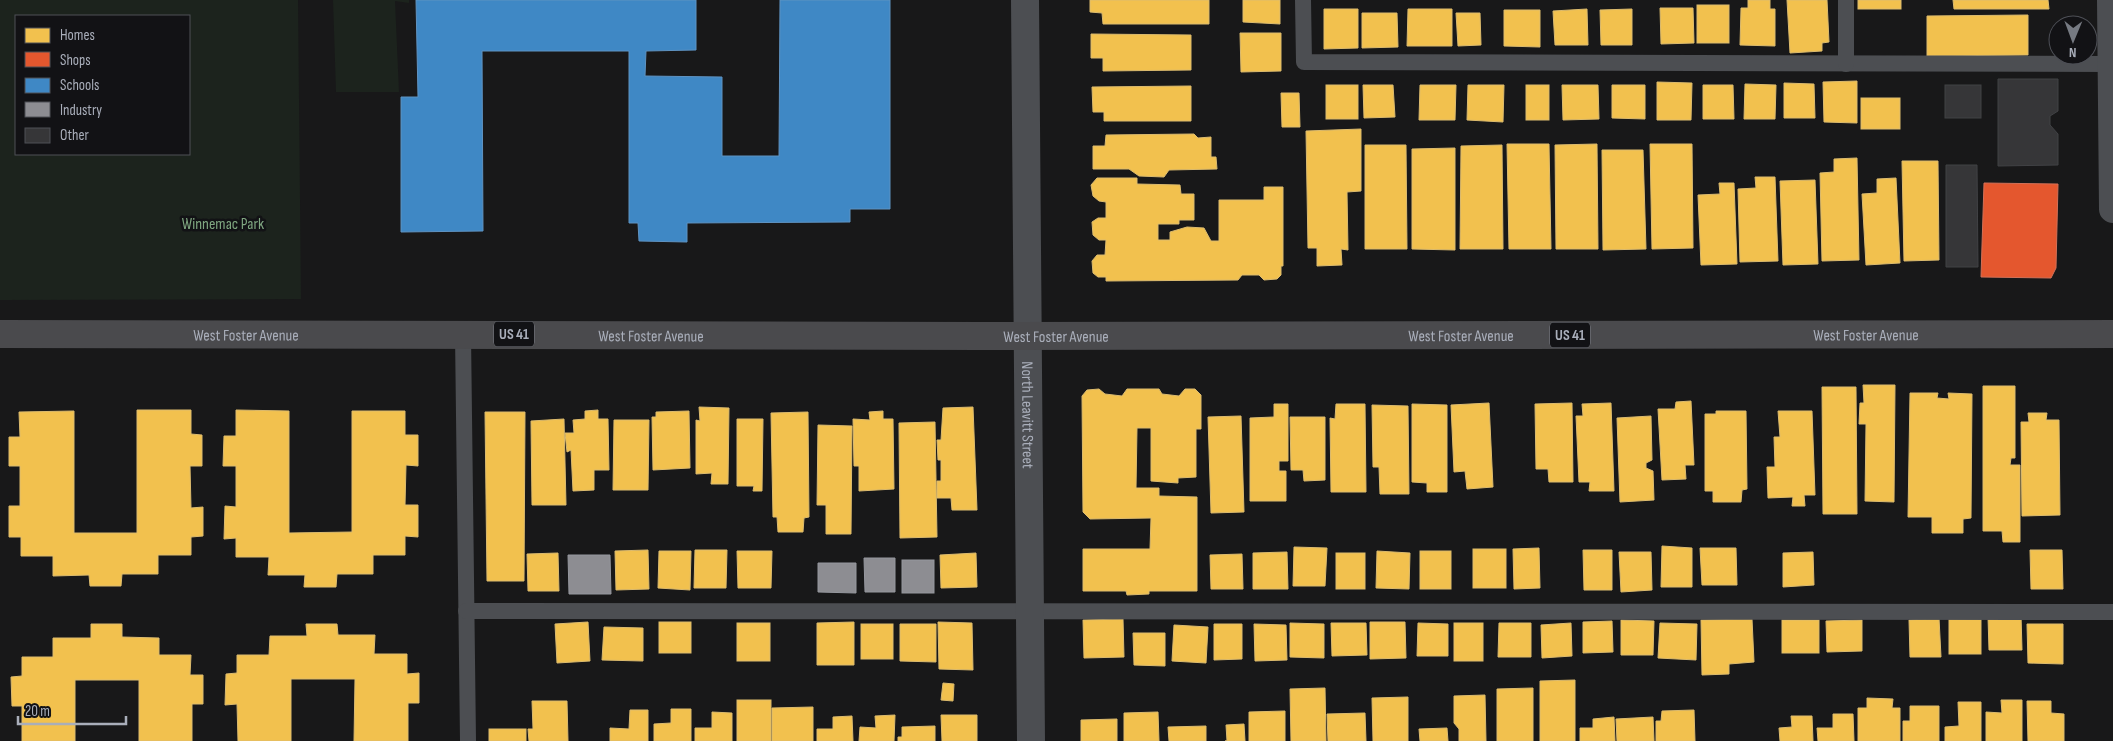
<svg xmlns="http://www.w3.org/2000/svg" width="2113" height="741" font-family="'Sofia Sans Condensed',sans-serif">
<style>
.green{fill:#1c231d;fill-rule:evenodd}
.homes{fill:#f2c14e;stroke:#dcbb6e}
.shops{fill:#e4572e;stroke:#d27158}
.schools{fill:#3f88c5;stroke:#5f93c2}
.industry{fill:#8d8d92;stroke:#95979e}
.building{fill:#363638;stroke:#414245}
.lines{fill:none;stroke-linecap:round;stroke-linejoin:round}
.service{stroke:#4c4e52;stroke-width:16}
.minor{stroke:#4c4e52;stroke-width:28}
.primary{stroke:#4a4a4d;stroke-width:28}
.labels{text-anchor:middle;stroke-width:5;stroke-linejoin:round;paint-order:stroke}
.shield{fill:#121215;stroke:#7c7f88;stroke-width:1}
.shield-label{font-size:15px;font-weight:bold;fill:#a9aeba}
.park-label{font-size:16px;fill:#7fa680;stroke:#121215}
.street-label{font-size:16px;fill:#a9aeba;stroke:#121215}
</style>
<rect width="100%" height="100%" fill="#181819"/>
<!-- green -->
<g class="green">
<path d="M 0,0 L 298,0 L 301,299 L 0,300 ZM 189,16 L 189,154 L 16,154 L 16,16 Z"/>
<polygon points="333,0 409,0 409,3 395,1 399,92 336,92"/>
</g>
<!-- homes -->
<g class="homes">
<polygon points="1090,0 1209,0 1209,24 1103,24 1102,13 1090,12"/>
<polygon points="1243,0 1280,0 1280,24 1243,22"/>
<polygon points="1748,0 1770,0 1770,9 1775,9 1775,46 1740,45 1741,8 1748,8"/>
<polygon points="1787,0 1827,0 1829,42 1822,43 1822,51 1790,53"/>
<rect x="1858" y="0" width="43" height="9"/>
<polygon points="1953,0 2048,0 2049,9 1954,9"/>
<rect x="1697" y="5" width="32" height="38"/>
<polygon points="1660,8 1693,8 1694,43 1661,44"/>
<polygon points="1324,9 1358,9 1358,48 1324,49"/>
<polygon points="1408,9 1452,9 1452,46 1407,46"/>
<polygon points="1587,9 1588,45 1555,45 1553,11"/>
<polygon points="1632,9 1632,45 1601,45 1600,10"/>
<polygon points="1504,10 1540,10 1540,47 1504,46"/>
<polygon points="1362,13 1397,13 1398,47 1362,48"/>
<polygon points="1456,13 1480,13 1481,45 1458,46"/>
<polygon points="2028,15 2028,55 1927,56 1927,16"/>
<polygon points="1240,33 1281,33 1281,71 1241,72"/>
<polygon points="1091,34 1191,35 1191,70 1103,71 1103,58 1091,58"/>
<polygon points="1857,81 1857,123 1824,122 1823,82"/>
<polygon points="1657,82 1692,83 1691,120 1657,120"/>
<polygon points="1784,83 1814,84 1815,118 1784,118"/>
<polygon points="1745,84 1776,85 1775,119 1744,119"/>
<rect x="1326" y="85" width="32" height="34"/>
<polygon points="1363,85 1393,85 1395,117 1364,118"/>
<polygon points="1420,85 1456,85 1455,120 1419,120"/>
<polygon points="1468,85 1504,85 1503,122 1467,120"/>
<rect x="1526" y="85" width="23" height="35"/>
<polygon points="1562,85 1598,85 1599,119 1563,120"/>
<polygon points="1612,85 1645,85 1645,119 1612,118"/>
<polygon points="1703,85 1733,85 1734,119 1703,119"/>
<polygon points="1191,86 1191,121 1104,121 1104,112 1093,112 1092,87"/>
<polygon points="1281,93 1299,93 1300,127 1282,127"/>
<rect x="1861" y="98" width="39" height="31"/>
<polygon points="1361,129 1361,191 1347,192 1348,250 1341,249 1342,265 1317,266 1317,248 1308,248 1306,131"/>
<polygon points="1194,134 1198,138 1211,137 1211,157 1216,157 1217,169 1169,170 1164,177 1139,176 1129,169 1093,169 1093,146 1105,146 1106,135"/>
<polygon points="1507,144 1549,144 1551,249 1509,249"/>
<polygon points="1597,144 1598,249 1556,249 1555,145"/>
<polygon points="1650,144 1692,144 1693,248 1652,249"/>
<polygon points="1365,145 1406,145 1407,249 1365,249"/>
<polygon points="1502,145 1503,249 1460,249 1461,146"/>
<polygon points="1455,148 1455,250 1412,249 1412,149"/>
<polygon points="1602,150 1643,150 1646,249 1603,250"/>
<polygon points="1857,158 1859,260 1822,261 1820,173 1834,172 1834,159"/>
<polygon points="1902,161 1938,161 1939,260 1904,261"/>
<polygon points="1755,177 1775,177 1778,261 1740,262 1738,189 1756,188"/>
<polygon points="1097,178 1137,178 1137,184 1180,185 1181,194 1194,194 1194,220 1179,220 1179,224 1158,224 1158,240 1170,240 1170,232 1187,227 1204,228 1211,241 1219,241 1219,200 1264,200 1264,187 1283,187 1283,266 1281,266 1281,275 1277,279 1264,280 1259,275 1242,275 1238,280 1106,281 1106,277 1098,277 1093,273 1092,261 1097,255 1105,255 1106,240 1099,240 1093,235 1092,222 1098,218 1106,218 1106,202 1099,201 1093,196 1091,185"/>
<polygon points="1896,178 1900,263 1866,265 1862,194 1877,193 1877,179"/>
<polygon points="1815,180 1818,264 1783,265 1780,181"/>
<polygon points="1719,183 1734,183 1737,264 1701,265 1698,195 1720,194"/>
<polygon points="1863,385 1895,385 1894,502 1865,501 1866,424 1859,424 1860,403 1864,403"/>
<polygon points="1983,386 2015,386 2015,458 2011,458 2010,465 2020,465 2020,542 2003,542 2002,531 1983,531"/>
<polygon points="1822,387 1856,387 1857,514 1823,514"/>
<polygon points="1099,389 1105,394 1122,396 1127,389 1159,389 1162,394 1179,396 1185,389 1195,389 1201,395 1201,429 1196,429 1196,477 1178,478 1178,483 1151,481 1151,428 1137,428 1136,488 1159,488 1159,496 1197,497 1197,591 1149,591 1149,594 1127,595 1126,591 1083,591 1083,549 1150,549 1151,518 1090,519 1083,512 1082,396 1087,390"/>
<polygon points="1910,393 1938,393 1937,398 1949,399 1948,393 1972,394 1971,518 1963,519 1963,533 1932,533 1932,517 1908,517"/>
<polygon points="1691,401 1694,465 1685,465 1686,479 1662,480 1658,409 1675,409 1676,402"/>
<polygon points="1489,403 1493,487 1467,489 1465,471 1454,472 1451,405"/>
<polygon points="1572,403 1573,482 1549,482 1548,469 1536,469 1535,404"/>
<polygon points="1611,403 1614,491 1589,491 1590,482 1579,482 1576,416 1583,416 1582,404"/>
<polygon points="1274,404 1288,404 1288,461 1279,461 1279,471 1286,471 1286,501 1250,501 1250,418 1274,417"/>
<polygon points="1336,404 1365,404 1366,492 1331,492 1330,418 1335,419"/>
<polygon points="1412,404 1447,405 1447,492 1427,492 1427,483 1412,482"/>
<polygon points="1372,405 1408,406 1409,494 1380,494 1379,467 1373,467"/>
<polygon points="699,407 729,408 728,484 711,484 712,473 696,474 696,420 700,421"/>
<polygon points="973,407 977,510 952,510 951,498 937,498 937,481 941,481 941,460 938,460 937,440 941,440 943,408"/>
<polygon points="137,410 191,410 191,434 202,435 202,466 190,466 191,508 203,507 203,536 191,537 191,555 158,555 158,574 122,574 121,586 90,586 89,575 53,576 53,556 21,556 21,537 9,537 9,506 20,506 20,466 9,466 9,437 20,437 19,412 74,411 74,533 137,533"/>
<polygon points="236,410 289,411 289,533 352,532 352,411 405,411 405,435 418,435 418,466 406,465 405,505 418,505 418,537 405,536 405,555 373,555 373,574 337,574 336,587 304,587 305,575 268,575 269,557 236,557 236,538 224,539 225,506 236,507 236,466 223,466 224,436 236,436"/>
<polygon points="598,410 598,419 608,419 609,470 594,470 594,490 573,491 571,450 567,452 565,433 574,433 573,420 585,419 585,411"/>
<polygon points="689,411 690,468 653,470 652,417 656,417 656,412"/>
<polygon points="883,411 883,419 893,419 894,489 859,491 859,466 854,466 853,419 870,420 869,412"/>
<polygon points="1716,411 1746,411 1747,489 1742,490 1741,502 1713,502 1713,491 1705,491 1705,414 1716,414"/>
<polygon points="1778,411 1812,411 1815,495 1804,495 1805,506 1792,506 1793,497 1768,498 1767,467 1775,467 1774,437 1780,437"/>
<polygon points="485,412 525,412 524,581 487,581"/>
<polygon points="808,412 809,517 804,518 803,532 778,532 777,517 773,517 771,413"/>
<polygon points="2028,413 2047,413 2046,420 2059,420 2060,515 2022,516 2021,422 2029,422"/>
<polygon points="1241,416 1244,512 1211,513 1208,417"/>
<polygon points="1651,416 1652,460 1646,463 1646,468 1653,471 1654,500 1620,502 1617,418"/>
<polygon points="1290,417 1325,417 1325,480 1304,481 1303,470 1291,470"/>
<polygon points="564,419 566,505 532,505 531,421"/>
<polygon points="737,419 763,419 762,491 753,491 754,486 737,486"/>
<polygon points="614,420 649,420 648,490 613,490"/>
<polygon points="935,422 937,537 900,538 899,423"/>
<polygon points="818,425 852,426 851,534 826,534 826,505 817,505"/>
<polygon points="1662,546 1692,548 1692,587 1661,587"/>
<polygon points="1294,547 1327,548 1325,586 1293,586"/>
<polygon points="1539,548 1540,588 1514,589 1513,549"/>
<polygon points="1700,548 1736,548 1737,585 1702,585"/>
<rect x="1473" y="549" width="33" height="39"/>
<polygon points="648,550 649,589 616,590 615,551"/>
<polygon points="695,550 727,550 726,588 694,588"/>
<polygon points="1583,550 1612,550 1612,590 1584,590"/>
<polygon points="2030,550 2062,550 2063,589 2031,589"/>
<polygon points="659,551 691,551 690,590 658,588"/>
<polygon points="737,551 772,551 771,588 738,588"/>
<polygon points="1377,551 1410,553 1409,589 1376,588"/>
<rect x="1420" y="551" width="31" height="38"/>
<polygon points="1287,552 1288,589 1253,589 1253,553"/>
<polygon points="1619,552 1651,552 1652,590 1621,592"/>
<polygon points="1813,552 1814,585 1783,587 1783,553"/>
<polygon points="558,553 559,591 528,591 527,554"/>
<polygon points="976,553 977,587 941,588 940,555"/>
<rect x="1336" y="553" width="29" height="36"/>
<polygon points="1242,554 1243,589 1211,589 1210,555"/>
<polygon points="2021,615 2022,650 1989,650 1988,617"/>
<polygon points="1939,618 1941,657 1910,657 1909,620"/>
<polygon points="1123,619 1124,657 1084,658 1083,620"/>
<polygon points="1752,619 1754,662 1729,664 1729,674 1702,675 1701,620"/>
<rect x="1949" y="619" width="32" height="35"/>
<polygon points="1621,620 1654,621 1653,655 1621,655"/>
<rect x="1782" y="620" width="37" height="33"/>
<polygon points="1862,620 1862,651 1827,652 1826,621"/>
<polygon points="1612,621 1613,652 1583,653 1583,622"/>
<polygon points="588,622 590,661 557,663 555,624"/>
<rect x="659" y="622" width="32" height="31"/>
<polygon points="854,622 854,665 817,665 817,623"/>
<polygon points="938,622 972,623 973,670 939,669"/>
<polygon points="1370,622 1405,622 1406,658 1370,659"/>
<rect x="737" y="623" width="33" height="38"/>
<polygon points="1290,623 1324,624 1324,658 1290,657"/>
<polygon points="1331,623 1366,623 1367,655 1332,656"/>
<polygon points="1418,623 1448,624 1448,656 1417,656"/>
<rect x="1454" y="623" width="29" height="38"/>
<polygon points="1499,623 1531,623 1531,657 1498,657"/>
<polygon points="1571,623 1572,656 1542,658 1541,625"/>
<polygon points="1660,623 1697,624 1696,660 1658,658"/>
<polygon points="91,624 122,624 122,637 159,638 159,655 191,655 190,675 203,675 203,704 192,704 192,741 139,741 139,680 75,680 75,741 22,741 22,706 12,706 11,677 22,676 22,657 53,657 53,638 91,638"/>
<polygon points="306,624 337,624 338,635 375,635 374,654 407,654 407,674 419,673 419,703 408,703 408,741 354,741 355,679 291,679 291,741 238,741 237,704 225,705 226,674 237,673 237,655 269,655 270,636 307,636"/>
<rect x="861" y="624" width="32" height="35"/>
<polygon points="900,624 936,624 936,662 900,661"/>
<polygon points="1214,624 1242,624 1242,659 1214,660"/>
<polygon points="1254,624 1286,625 1287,660 1255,661"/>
<polygon points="2027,624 2063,624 2063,664 2028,663"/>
<polygon points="1174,625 1208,627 1206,663 1172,661"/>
<polygon points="604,627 643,628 643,661 602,660"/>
<polygon points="1133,633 1165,633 1165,666 1134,665"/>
<polygon points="1575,680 1575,741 1540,741 1540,681"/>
<polygon points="943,683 954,684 953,701 941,700"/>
<polygon points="1325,688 1326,741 1291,741 1290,689"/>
<polygon points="1533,688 1533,741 1497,741 1497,689"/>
<polygon points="1485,695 1486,741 1459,741 1459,729 1454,723 1454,696"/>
<polygon points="1408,697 1408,741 1373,741 1372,698"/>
<polygon points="1867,698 1893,699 1892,708 1900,708 1900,741 1858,741 1858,708 1867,708"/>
<rect x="737" y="700" width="34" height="41"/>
<polygon points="2001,700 2022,700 2022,741 1986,741 1986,712 2002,713"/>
<polygon points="532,701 567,701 568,741 529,741 528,729 533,729"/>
<polygon points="2027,701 2051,701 2051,713 2064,714 2064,741 2028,741"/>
<polygon points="1958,702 1981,702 1981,741 1945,741 1945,727 1959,726"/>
<polygon points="1910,706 1939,706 1939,741 1903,741 1903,721 1910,721"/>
<polygon points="813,707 813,741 772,741 772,708"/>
<polygon points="671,709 691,709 691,741 654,741 654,724 671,723"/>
<polygon points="630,710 648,710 648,741 610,741 610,728 629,729"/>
<polygon points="1694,710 1695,741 1656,741 1656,721 1661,721 1662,711"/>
<polygon points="1285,711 1285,741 1249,741 1249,712"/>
<polygon points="712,712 732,713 732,741 695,741 695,728 712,728"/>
<polygon points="1158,712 1159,741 1124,741 1124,713"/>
<polygon points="1365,713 1366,741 1328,741 1327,714"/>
<polygon points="1833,714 1853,714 1854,741 1818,741 1817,728 1833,728"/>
<polygon points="895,715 894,741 859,741 860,727 876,728 875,716"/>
<polygon points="941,715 977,715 977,741 942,741"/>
<polygon points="852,716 853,741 817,741 817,729 833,729 833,717"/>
<polygon points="1791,716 1812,716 1813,741 1780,741 1779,728 1792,727"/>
<polygon points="1614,717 1615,741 1580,741 1580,728 1593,728 1593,719"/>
<polygon points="1653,717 1654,741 1617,741 1616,719"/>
<polygon points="1117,719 1117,741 1081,741 1081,720"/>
<polygon points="1244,724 1245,741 1225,741 1227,741 1226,725"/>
<polygon points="935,726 935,741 898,741 898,737 902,737 902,727"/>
<polygon points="1206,726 1206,741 1169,741 1168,727"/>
<polygon points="1447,728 1448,741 1420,741 1419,729"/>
<rect x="489" y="729" width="37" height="12"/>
</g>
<!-- shops -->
<polygon class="shops" points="1984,183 2058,184 2056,268 2051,278 1981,277"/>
<!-- schools -->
<polygon class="schools" points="416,0 696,0 696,50 646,51 645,76 722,77 722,156 779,156 780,0 890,0 890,209 850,209 850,222 687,223 687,242 639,241 638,223 629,223 629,51 482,51 483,231 401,232 401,97 418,97"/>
<!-- industry -->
<g class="industry">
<polygon points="568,555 610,555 611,594 569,594"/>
<polygon points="864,558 895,558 895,592 865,592"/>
<rect x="902" y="560" width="32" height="33"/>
<polygon points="818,563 856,563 856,593 818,592"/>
</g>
<!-- building -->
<g class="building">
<polygon points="1998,79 2058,79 2058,111 2050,116 2050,125 2058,134 2058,165 1998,166"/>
<rect x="1945" y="85" width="36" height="33"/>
<polygon points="1946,165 1977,165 1978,267 1946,267"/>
</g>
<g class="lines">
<!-- service -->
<g class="service">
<polyline points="1303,0 1304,62 2113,64"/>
<polyline points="1846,0 1846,64"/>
<polyline points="463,334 468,741"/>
<polyline points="466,611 2113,612"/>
</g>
<!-- minor -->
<g class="minor">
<path id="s1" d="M 1025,0 L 1031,741"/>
<polyline points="2111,0 2113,209"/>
</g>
<!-- primary -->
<path class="primary" id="s2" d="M 0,334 L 983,336 L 2113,334"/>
</g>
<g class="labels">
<!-- shield labels -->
<g class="shield">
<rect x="494" y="321.5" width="40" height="25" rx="4"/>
<rect x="1550" y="322.5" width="40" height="25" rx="4"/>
</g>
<g class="shield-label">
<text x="514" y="339">US 41</text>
<text x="1570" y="340">US 41</text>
</g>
<!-- park labels -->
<g class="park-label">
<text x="223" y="229">Winnemac Park</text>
</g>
<!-- street labels -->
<g class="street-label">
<text dy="6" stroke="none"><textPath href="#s2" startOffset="246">West Foster Avenue</textPath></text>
<text dy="6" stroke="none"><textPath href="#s2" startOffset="651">West Foster Avenue</textPath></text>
<text dy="6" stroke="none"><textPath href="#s2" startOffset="1866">West Foster Avenue</textPath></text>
<text dy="6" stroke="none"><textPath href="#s2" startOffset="1056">West Foster Avenue</textPath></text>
<text dy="6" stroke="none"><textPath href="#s2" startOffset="1461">West Foster Avenue</textPath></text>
<text dy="6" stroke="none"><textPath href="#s1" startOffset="415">North Leavitt Street</textPath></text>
</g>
</g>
<!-- legend -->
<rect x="15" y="15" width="175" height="140" fill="#121215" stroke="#4e5057"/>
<rect x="25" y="28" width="25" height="15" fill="#f2c14e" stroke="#4e5057"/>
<text x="60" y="40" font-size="15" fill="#a9aeba">Homes</text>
<rect x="25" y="52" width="25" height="15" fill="#e4572e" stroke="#4e5057"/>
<text x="60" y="65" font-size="15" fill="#a9aeba">Shops</text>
<rect x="25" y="78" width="25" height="15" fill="#3f88c5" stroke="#4e5057"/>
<text x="60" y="90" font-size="15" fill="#a9aeba">Schools</text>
<rect x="25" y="102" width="25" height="15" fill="#8d8d92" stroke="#4e5057"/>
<text x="60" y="115" font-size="15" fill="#a9aeba">Industry</text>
<rect x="25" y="128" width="25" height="15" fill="#363638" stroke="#4e5057"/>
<text x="60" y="140" font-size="15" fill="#a9aeba">Other</text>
<!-- north arrow -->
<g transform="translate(2073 40) rotate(181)"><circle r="24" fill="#121215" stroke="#4e5057"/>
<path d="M0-4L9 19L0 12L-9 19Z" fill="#767a82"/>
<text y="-8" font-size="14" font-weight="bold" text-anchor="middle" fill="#a9aeba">N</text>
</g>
<!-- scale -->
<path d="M18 716v8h108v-8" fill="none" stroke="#a9aeba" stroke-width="2.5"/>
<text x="25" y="716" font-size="15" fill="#a9aeba" stroke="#121215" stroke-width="4" paint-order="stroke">20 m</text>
</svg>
